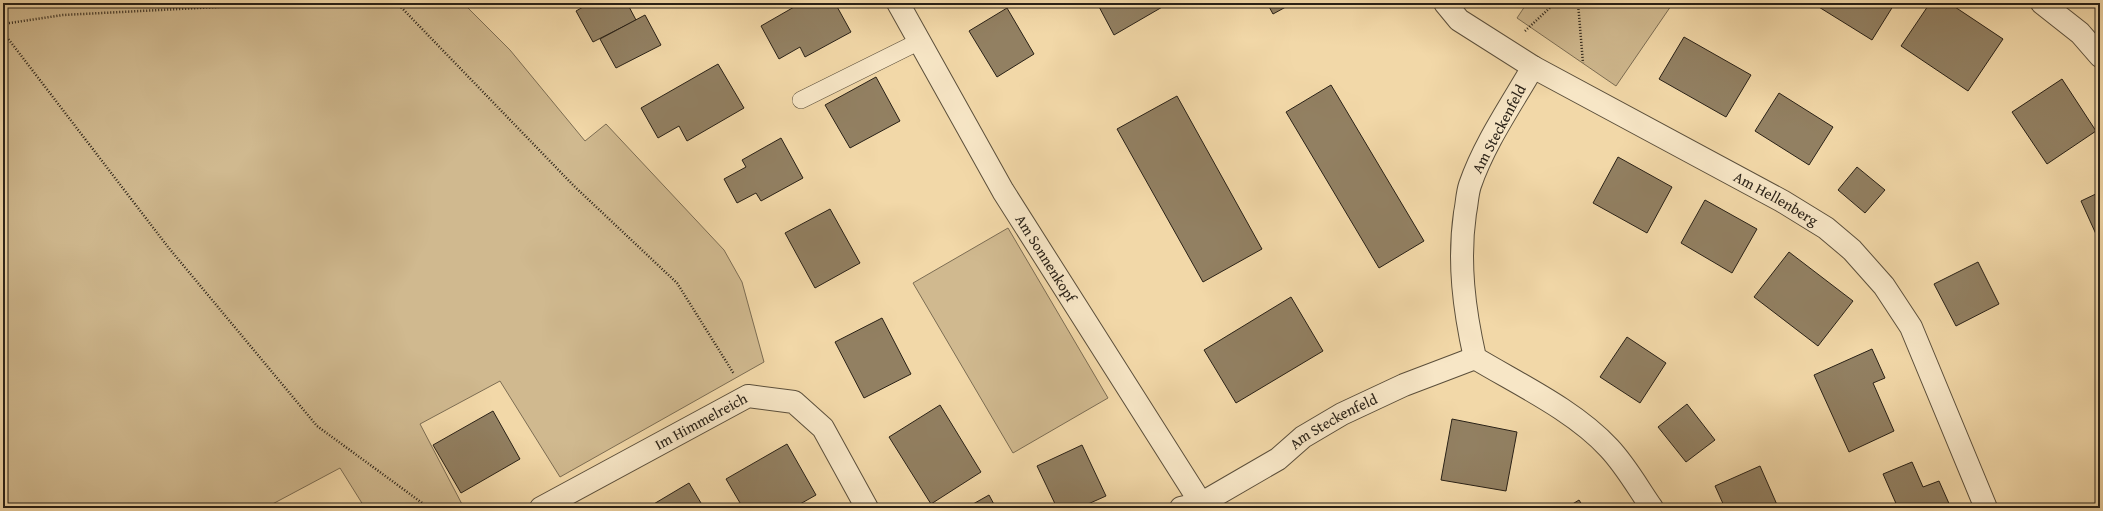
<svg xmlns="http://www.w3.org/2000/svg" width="2103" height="511" font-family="'Gentium Book Plus',serif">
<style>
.green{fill:#d0b98f;stroke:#7c6d53}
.building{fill:#928062;stroke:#292117}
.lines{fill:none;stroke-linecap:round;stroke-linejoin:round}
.service-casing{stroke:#5b4f3b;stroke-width:18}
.minor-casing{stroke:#5b4f3b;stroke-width:24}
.path{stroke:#292117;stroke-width:2.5;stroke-dasharray:1 2;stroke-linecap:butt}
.service{stroke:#f7e6c6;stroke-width:17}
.minor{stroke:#f7e6c6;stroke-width:22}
.labels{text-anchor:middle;stroke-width:3.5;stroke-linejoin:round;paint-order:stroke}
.street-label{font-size:15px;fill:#292117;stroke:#f7e6c6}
</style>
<rect width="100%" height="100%" fill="#f2d8a8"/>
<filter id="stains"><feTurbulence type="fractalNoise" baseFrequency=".005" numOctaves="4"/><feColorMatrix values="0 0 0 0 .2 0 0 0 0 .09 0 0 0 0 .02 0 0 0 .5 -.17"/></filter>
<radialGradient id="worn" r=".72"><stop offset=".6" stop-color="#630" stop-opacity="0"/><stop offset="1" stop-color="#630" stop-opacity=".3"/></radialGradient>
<!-- green -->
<g class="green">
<polygon points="3,3 463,3 510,50 585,141 606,124 724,250 742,282 764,362 560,477 500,381 420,424 464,508 365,508 340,468 265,508 3,508"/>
<polygon points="1527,3 1673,3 1616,86 1517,18"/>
<polygon points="1008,228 1108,398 1013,453 913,283"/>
</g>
<!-- building -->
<g class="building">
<polygon points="590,3 627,3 636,20 593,42 576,11"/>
<polygon points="801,3 835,3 851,32 805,57 800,47 779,59 761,26"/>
<polygon points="1097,3 1163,3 1164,6 1114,35"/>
<polygon points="1267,3 1293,3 1273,14"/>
<polygon points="1815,3 1895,3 1872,40 1814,4"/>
<polygon points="1930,3 1949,3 2003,39 1968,91 1901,46"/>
<polygon points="1007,8 1034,54 997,77 969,31"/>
<polygon points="645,15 661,45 616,68 600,39"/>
<polygon points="1684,37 1751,75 1726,117 1659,79"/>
<polygon points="718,64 744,108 687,141 679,126 658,138 641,108"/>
<polygon points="876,77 900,121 850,148 825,105"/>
<polygon points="2062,79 2096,131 2047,164 2012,112"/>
<polygon points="1331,85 1424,241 1379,268 1286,112"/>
<polygon points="1779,93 1833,127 1809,165 1755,131"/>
<polygon points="1177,96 1262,249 1203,282 1117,129"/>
<polygon points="781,138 803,178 761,201 756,193 737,203 724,179 746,167 742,160"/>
<polygon points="1618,157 1672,187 1647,233 1593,203"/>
<polygon points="1857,167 1885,190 1865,213 1838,190"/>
<polygon points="2100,192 2100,243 2081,201"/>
<polygon points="1705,200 1757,229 1732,273 1681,243"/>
<polygon points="830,209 860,263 815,288 785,233"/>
<polygon points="1789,252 1853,301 1818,346 1754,297"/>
<polygon points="1978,262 1999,304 1956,326 1934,284"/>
<polygon points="1291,297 1323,351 1236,403 1204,350"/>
<polygon points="882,318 911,374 864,398 835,342"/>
<polygon points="1627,337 1666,363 1640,403 1600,377"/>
<polygon points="1872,349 1885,378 1873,383 1894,431 1849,452 1814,375"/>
<polygon points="1687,404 1715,440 1686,462 1658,427"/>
<polygon points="940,405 981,472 931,504 889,437"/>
<polygon points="493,411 520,459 461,493 433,445"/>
<polygon points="1452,419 1517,432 1506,491 1441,480"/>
<polygon points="787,444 816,495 793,508 743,508 726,479"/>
<polygon points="1082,445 1106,496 1079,508 1057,508 1037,466"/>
<polygon points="1912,462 1923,487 1939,481 1951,508 1898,508 1883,474"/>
<polygon points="1760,466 1778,507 1725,508 1715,486"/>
<polygon points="689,483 704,508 647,508"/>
<polygon points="989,495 996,508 966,508"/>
<polygon points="1579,500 1584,508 1566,508"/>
</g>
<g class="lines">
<!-- service casing -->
<g class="service-casing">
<polyline id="service" points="801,100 918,42"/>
</g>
<!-- minor casing -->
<g class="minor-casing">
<g id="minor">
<path id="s1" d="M 898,3 L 1003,191 L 1204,508"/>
<path id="s2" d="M 1445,3 L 1459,20 L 1533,67 L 1782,201 L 1826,228 L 1852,250 L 1884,286 L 1911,327 L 1986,508"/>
<polyline points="2042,3 2080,33 2100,56"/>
<path d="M 1533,67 C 1511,105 1484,144 1470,185 C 1467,194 1467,204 1465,213 C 1458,262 1464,309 1475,358 C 1518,384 1574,410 1609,448 C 1626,466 1638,488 1652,508"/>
<path id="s3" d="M 541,508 L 748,396 L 794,402 L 823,428 L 867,508"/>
<path id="s4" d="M 1181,508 L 1202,503 L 1278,459 L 1303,437 L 1342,414 L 1404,385 L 1475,358"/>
</g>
</g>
<!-- path -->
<g class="path">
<polyline points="397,3 574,186 677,283 734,374"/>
<polyline points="1578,3 1583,63"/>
<polyline points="3,24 63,15 218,7 235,3"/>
<polyline points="1525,31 1555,3"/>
<polyline points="3,32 168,247 317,426 429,508"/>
</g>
<!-- service -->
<use href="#service" class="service"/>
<!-- minor -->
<use href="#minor" class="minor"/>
</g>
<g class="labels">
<!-- street labels -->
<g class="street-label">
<text transform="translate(1499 129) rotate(-62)" y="5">Am Steckenfeld</text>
<text dy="5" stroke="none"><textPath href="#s2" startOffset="386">Am Hellenberg</textPath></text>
<text dy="5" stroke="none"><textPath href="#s1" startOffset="295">Am Sonnenkopf</textPath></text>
<text dy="5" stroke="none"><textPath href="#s3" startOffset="182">Im Himmelreich</textPath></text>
<text dy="5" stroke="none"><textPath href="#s4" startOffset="177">Am Steckenfeld</textPath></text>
</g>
</g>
<!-- margin -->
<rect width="2103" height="511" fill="none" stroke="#f2d8a8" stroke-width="16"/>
<rect x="4" y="4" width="2095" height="503" fill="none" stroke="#292117" stroke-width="2"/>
<rect x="8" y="8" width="2087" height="495" fill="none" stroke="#292117"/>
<rect width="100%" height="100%" filter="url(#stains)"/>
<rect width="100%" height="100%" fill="url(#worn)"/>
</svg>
